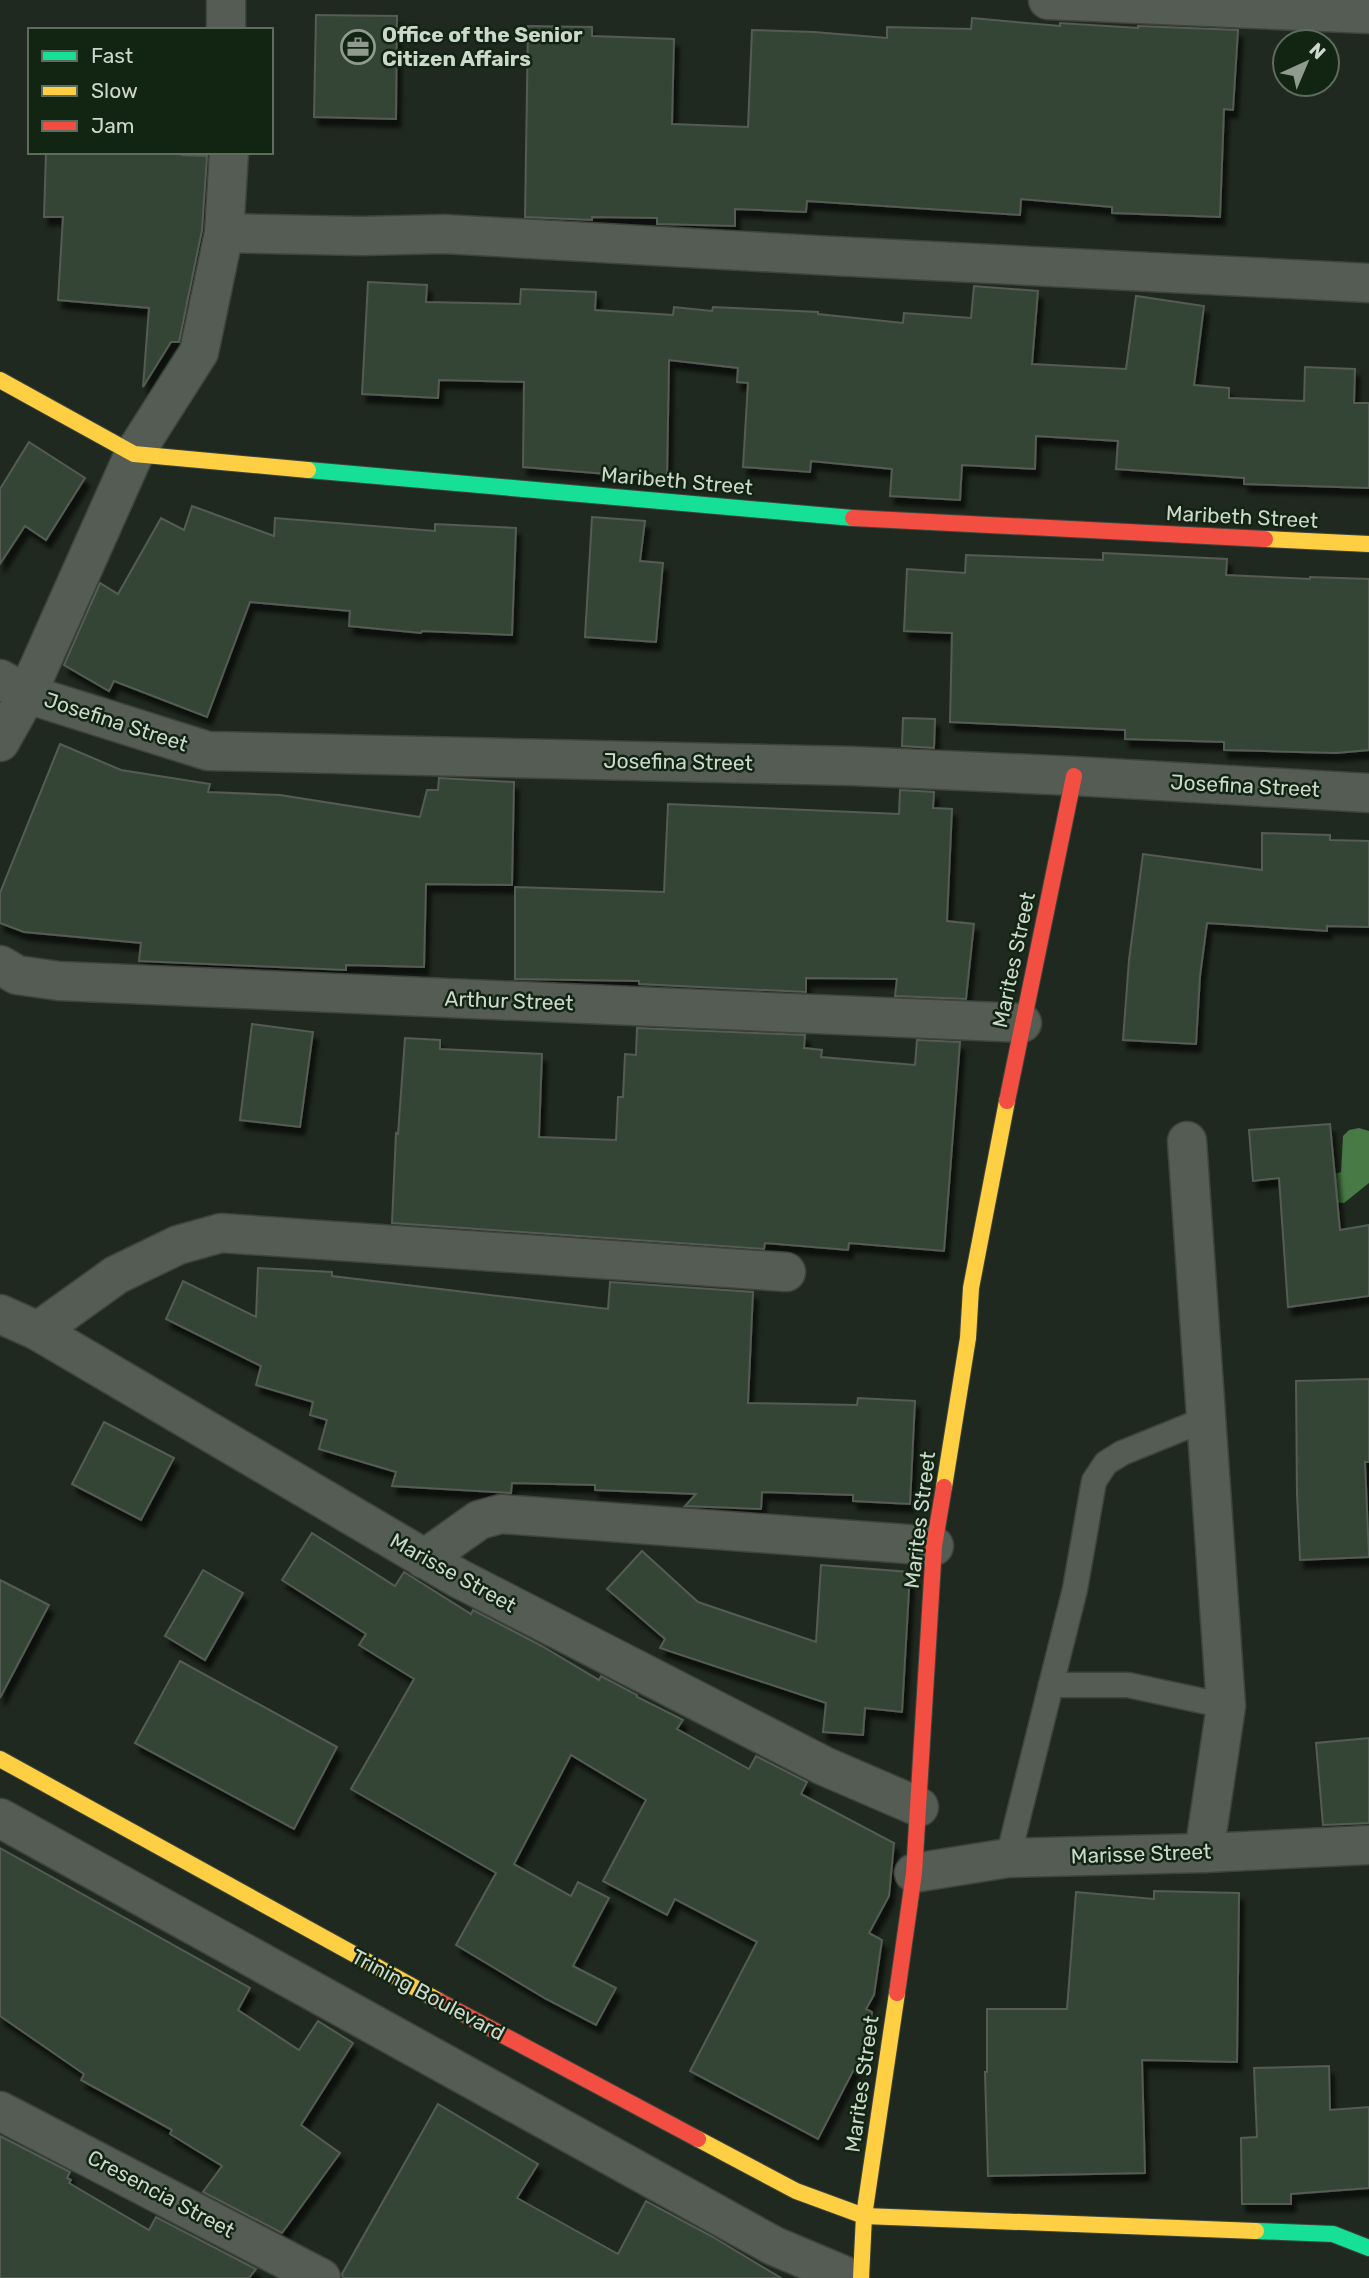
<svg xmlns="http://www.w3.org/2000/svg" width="1369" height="2278" font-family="Rubik,sans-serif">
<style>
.water{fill:#477a45}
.building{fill:#364436;stroke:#545c53;stroke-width:2;filter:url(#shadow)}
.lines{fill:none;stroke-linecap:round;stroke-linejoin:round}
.lane-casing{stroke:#3d443c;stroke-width:27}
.street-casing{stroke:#3d443c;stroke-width:41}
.fast-casing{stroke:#3d443c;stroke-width:18}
.slow-casing{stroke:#3d443c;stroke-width:18}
.jam-casing{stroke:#3d443c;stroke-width:18}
.lane{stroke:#545c53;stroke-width:24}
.street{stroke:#545c53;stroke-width:38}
.fast{stroke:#16e098;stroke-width:16}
.slow{stroke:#ffcf43;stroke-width:16}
.jam{stroke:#f24e42;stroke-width:16}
.labels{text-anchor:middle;stroke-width:5;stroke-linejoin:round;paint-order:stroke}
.poi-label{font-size:21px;font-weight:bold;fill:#cdd8cc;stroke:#122412;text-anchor:start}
.street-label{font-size:21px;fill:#cdd8cc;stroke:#122412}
</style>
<defs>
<filter id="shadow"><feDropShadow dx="4.5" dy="8" stdDeviation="2" flood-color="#0009"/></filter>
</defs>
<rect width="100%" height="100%" fill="#20291f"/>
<!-- water -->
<polygon class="water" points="1359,1128 1369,1131 1369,1183 1344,1203 1332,1202 1334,1174 1341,1172 1343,1136 1349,1130"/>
<!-- building -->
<g class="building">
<polygon points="316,15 397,16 396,119 314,117"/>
<polygon points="972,18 1060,26 1060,23 1138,28 1138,26 1238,30 1233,110 1224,109 1220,217 1112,213 1112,207 1021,199 1020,215 807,201 806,212 735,209 735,226 657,224 657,218 592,217 592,220 525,217 528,26 592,27 592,36 674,39 672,124 748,127 752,30 814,32 887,38 887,27 971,29"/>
<polygon points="46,152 182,152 182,155 207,156 202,230 179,342 171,342 143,387 149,308 58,300 63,217 44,217"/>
<polygon points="368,282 427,285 426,302 520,304 521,289 596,292 595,310 673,315 674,307 712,311 713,307 818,312 818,314 903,323 904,313 971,318 974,286 1038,291 1032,364 1126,369 1136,296 1204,306 1194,385 1229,388 1229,398 1304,401 1305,367 1355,369 1354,403 1369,403 1369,488 1244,484 1244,478 1116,469 1118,441 1036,436 1035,469 962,465 960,500 890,496 892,469 811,461 810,472 743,467 748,383 737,382 738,368 669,360 667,479 523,467 524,382 439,380 438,398 362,394"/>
<polygon points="29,442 85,478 46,540 25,526 0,564 0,489"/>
<polygon points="192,506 274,536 275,518 435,531 435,524 516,528 512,635 422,631 421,633 349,626 350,611 250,602 207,717 114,681 109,691 64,665 100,583 118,594 161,518 184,530"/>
<polygon points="592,517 645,521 640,561 663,563 656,642 585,637"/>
<polygon points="1103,553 1227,559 1226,575 1310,579 1310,577 1369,579 1369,750 1336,753 1224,750 1224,742 1125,739 1125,730 950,722 952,633 904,631 907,569 965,573 966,555 1103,560"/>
<polygon points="903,718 935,719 934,748 902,746"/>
<polygon points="60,744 121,770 210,784 208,792 280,795 420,817 427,790 438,790 439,778 514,782 512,885 426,884 424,967 346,965 346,970 139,961 141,943 24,932 0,923 0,893"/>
<polygon points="900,790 934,792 933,808 952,809 947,921 974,924 966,999 895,996 897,979 806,978 806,992 639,984 639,981 515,979 515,887 664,892 668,804 899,814"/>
<polygon points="1262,833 1330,835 1330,840 1369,841 1369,927 1327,926 1327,931 1207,923 1200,976 1196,1044 1123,1040 1129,960 1143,854 1262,870"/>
<polygon points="252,1024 313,1032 300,1127 240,1120"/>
<polygon points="637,1028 805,1035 804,1048 822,1050 821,1057 915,1065 917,1040 960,1042 944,1251 849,1243 848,1250 765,1243 764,1249 392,1223 396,1133 398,1134 405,1038 440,1040 440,1049 542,1054 539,1137 616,1140 618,1097 623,1097 625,1054 636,1055"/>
<polygon points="1330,1124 1340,1230 1369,1225 1369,1296 1288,1307 1279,1178 1253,1181 1249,1130"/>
<polygon points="258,1268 332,1272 332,1276 608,1309 610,1282 753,1292 748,1403 857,1405 858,1398 915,1401 910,1504 853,1501 853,1495 762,1492 761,1509 685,1506 696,1494 595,1490 595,1485 512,1483 511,1493 392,1486 396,1472 319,1449 327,1420 310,1415 313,1402 256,1385 261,1366 166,1319 183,1281 256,1317"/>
<polygon points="1369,1379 1369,1462 1365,1462 1369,1557 1300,1560 1297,1493 1296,1381"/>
<polygon points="104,1422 174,1458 141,1520 72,1484"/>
<polygon points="312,1533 395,1586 404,1572 471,1614 473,1610 542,1646 599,1680 601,1676 637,1695 637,1697 683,1720 677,1729 749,1769 756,1756 807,1782 801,1794 894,1843 889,1896 869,1933 882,1940 874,1995 866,2009 872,2012 867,2044 818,2139 690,2071 757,1942 675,1899 667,1915 603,1881 646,1800 571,1755 514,1864 571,1896 578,1882 609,1898 573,1966 616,1988 596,2025 546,1999 456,1945 496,1873 351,1789 414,1679 359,1645 366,1634 282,1580"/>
<polygon points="642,1551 698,1602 816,1642 821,1565 910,1572 902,1712 865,1708 863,1735 823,1732 826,1703 660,1648 665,1639 607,1589"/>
<polygon points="203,1570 243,1593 205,1660 165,1636"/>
<polygon points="0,1580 49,1605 0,1698"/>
<polygon points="180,1661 337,1747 294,1829 135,1743"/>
<polygon points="1369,1738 1369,1823 1323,1825 1316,1743"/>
<polygon points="0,1848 250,1988 238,2010 299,2050 318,2021 353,2043 301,2125 340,2153 282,2233 203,2192 222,2166 170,2134 172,2130 81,2080 84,2074 0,2016"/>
<polygon points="1154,1891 1239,1893 1237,2062 1142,2060 1145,2173 988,2176 985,2072 987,2072 987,2009 1067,2009 1076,1892 1154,1899"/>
<polygon points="1329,2066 1330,2110 1369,2107 1369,2188 1291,2194 1291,2204 1242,2204 1241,2138 1257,2137 1254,2068"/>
<polygon points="438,2104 538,2164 517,2198 618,2254 646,2201 713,2237 781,2278 343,2278 342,2274"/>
<polygon points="0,2136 70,2172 67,2178 71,2180 69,2183 149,2230 156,2217 256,2269 249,2278 0,2278"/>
</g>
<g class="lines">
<!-- lane casing -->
<g class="lane-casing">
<g id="lane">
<polyline points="1206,1419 1122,1453 1106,1463 1094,1481 1075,1589 1051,1685 1128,1685 1226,1706"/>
<polyline points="1008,1858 1051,1685"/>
</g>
</g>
<!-- street casing -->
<g class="street-casing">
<g id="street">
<polyline points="226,0 226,30"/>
<polyline points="1048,0 1369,14"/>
<polyline points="224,233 361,236 444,234 833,256 1369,283"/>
<polyline points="0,679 27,694 208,751 852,766 1074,776 1369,793"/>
<polyline points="0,742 27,694 134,454 199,352 224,233 229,152"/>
<polyline points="0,965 17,975 59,981 1022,1023"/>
<polyline points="1187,1141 1226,1706 1204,1853"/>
<polyline points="0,1314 38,1331 458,1578 824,1766 919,1807"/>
<polyline points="38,1331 116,1275 178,1245 221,1233 786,1272"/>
<polyline points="424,1559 479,1520 501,1514 934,1546"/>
<polyline points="0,1818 774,2246 850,2278"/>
<polyline points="914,1873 1008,1858 1204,1853 1369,1845"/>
<polyline points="0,2111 321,2278"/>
</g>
</g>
<!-- fast casing -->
<g class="fast-casing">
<g id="fast">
<polyline points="308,470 853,518"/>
<polyline points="1256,2231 1333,2234 1369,2248"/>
</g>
</g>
<!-- slow casing -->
<g class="slow-casing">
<g id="slow">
<polyline points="0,380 134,454 308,470"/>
<polyline points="1265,539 1369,544"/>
<polyline points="944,1487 968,1338 971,1288 1007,1101"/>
<polyline points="0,1759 439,2001"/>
<polyline points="698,2139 796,2191 864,2216 1256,2231"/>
<polyline points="861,2278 864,2216 897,1993"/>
</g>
</g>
<!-- jam casing -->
<g class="jam-casing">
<g id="jam">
<polyline points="853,518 1265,539"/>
<polyline points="1007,1101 1074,776"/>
<polyline points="897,1993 914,1873 934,1546 944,1487"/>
<polyline points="439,2001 698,2139"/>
</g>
</g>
<!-- lane -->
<use href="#lane" class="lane"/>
<!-- street -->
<use href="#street" class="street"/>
<!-- fast -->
<use href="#fast" class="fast"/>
<!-- slow -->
<use href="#slow" class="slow"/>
<!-- jam -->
<use href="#jam" class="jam"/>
</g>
<!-- icons -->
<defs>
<g id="office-ring" transform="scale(1.75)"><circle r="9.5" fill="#122412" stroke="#909b8f" stroke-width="1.5"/><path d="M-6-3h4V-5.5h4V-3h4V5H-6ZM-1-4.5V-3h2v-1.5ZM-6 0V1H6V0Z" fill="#909b8f"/></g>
</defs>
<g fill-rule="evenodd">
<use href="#office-ring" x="358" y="47"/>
</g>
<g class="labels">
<!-- poi labels -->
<g class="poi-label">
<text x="382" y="42">Office of the Senior<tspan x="382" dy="24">Citizen Affairs</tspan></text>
</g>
<!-- street labels -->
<g class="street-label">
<text transform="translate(677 481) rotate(5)" y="7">Maribeth Street</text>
<text transform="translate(1242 517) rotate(3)" y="7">Maribeth Street</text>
<text transform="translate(116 722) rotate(18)" y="7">Josefina Street</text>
<text transform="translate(678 762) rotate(1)" y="7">Josefina Street</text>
<text transform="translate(1245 786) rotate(3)" y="7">Josefina Street</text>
<text transform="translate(1014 960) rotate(-78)" y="7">Marites Street</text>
<text transform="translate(509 1001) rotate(2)" y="7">Arthur Street</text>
<text transform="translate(920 1520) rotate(-83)" y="7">Marites Street</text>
<text transform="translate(453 1573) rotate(29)" y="7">Marisse Street</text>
<text transform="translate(1141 1854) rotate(-2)" y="7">Marisse Street</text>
<text transform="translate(428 1995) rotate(28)" y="7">Trining Boulevard</text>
<text transform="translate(862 2084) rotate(-82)" y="7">Marites Street</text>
<text transform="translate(161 2194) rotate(28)" y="7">Cresencia Street</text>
</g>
</g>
<!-- legend -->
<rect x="28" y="28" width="245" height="126" fill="#122412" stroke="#5d6c5c" stroke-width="2"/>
<rect x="42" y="51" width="35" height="10" fill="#16e098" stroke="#5d6c5c" stroke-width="2"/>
<text x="91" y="63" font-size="21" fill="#cdd8cc">Fast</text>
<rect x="42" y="86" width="35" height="10" fill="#ffcf43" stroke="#5d6c5c" stroke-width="2"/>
<text x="91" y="98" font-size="21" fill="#cdd8cc">Slow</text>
<rect x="42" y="121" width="35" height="10" fill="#f24e42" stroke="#5d6c5c" stroke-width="2"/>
<text x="91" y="133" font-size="21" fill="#cdd8cc">Jam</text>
<!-- north arrow -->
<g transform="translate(1306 63) rotate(44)"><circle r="33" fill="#122412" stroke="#5d6c5c" stroke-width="2"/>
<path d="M0-5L12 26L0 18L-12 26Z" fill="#909b8f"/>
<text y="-10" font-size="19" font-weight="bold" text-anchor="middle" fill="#cdd8cc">N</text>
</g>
</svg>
